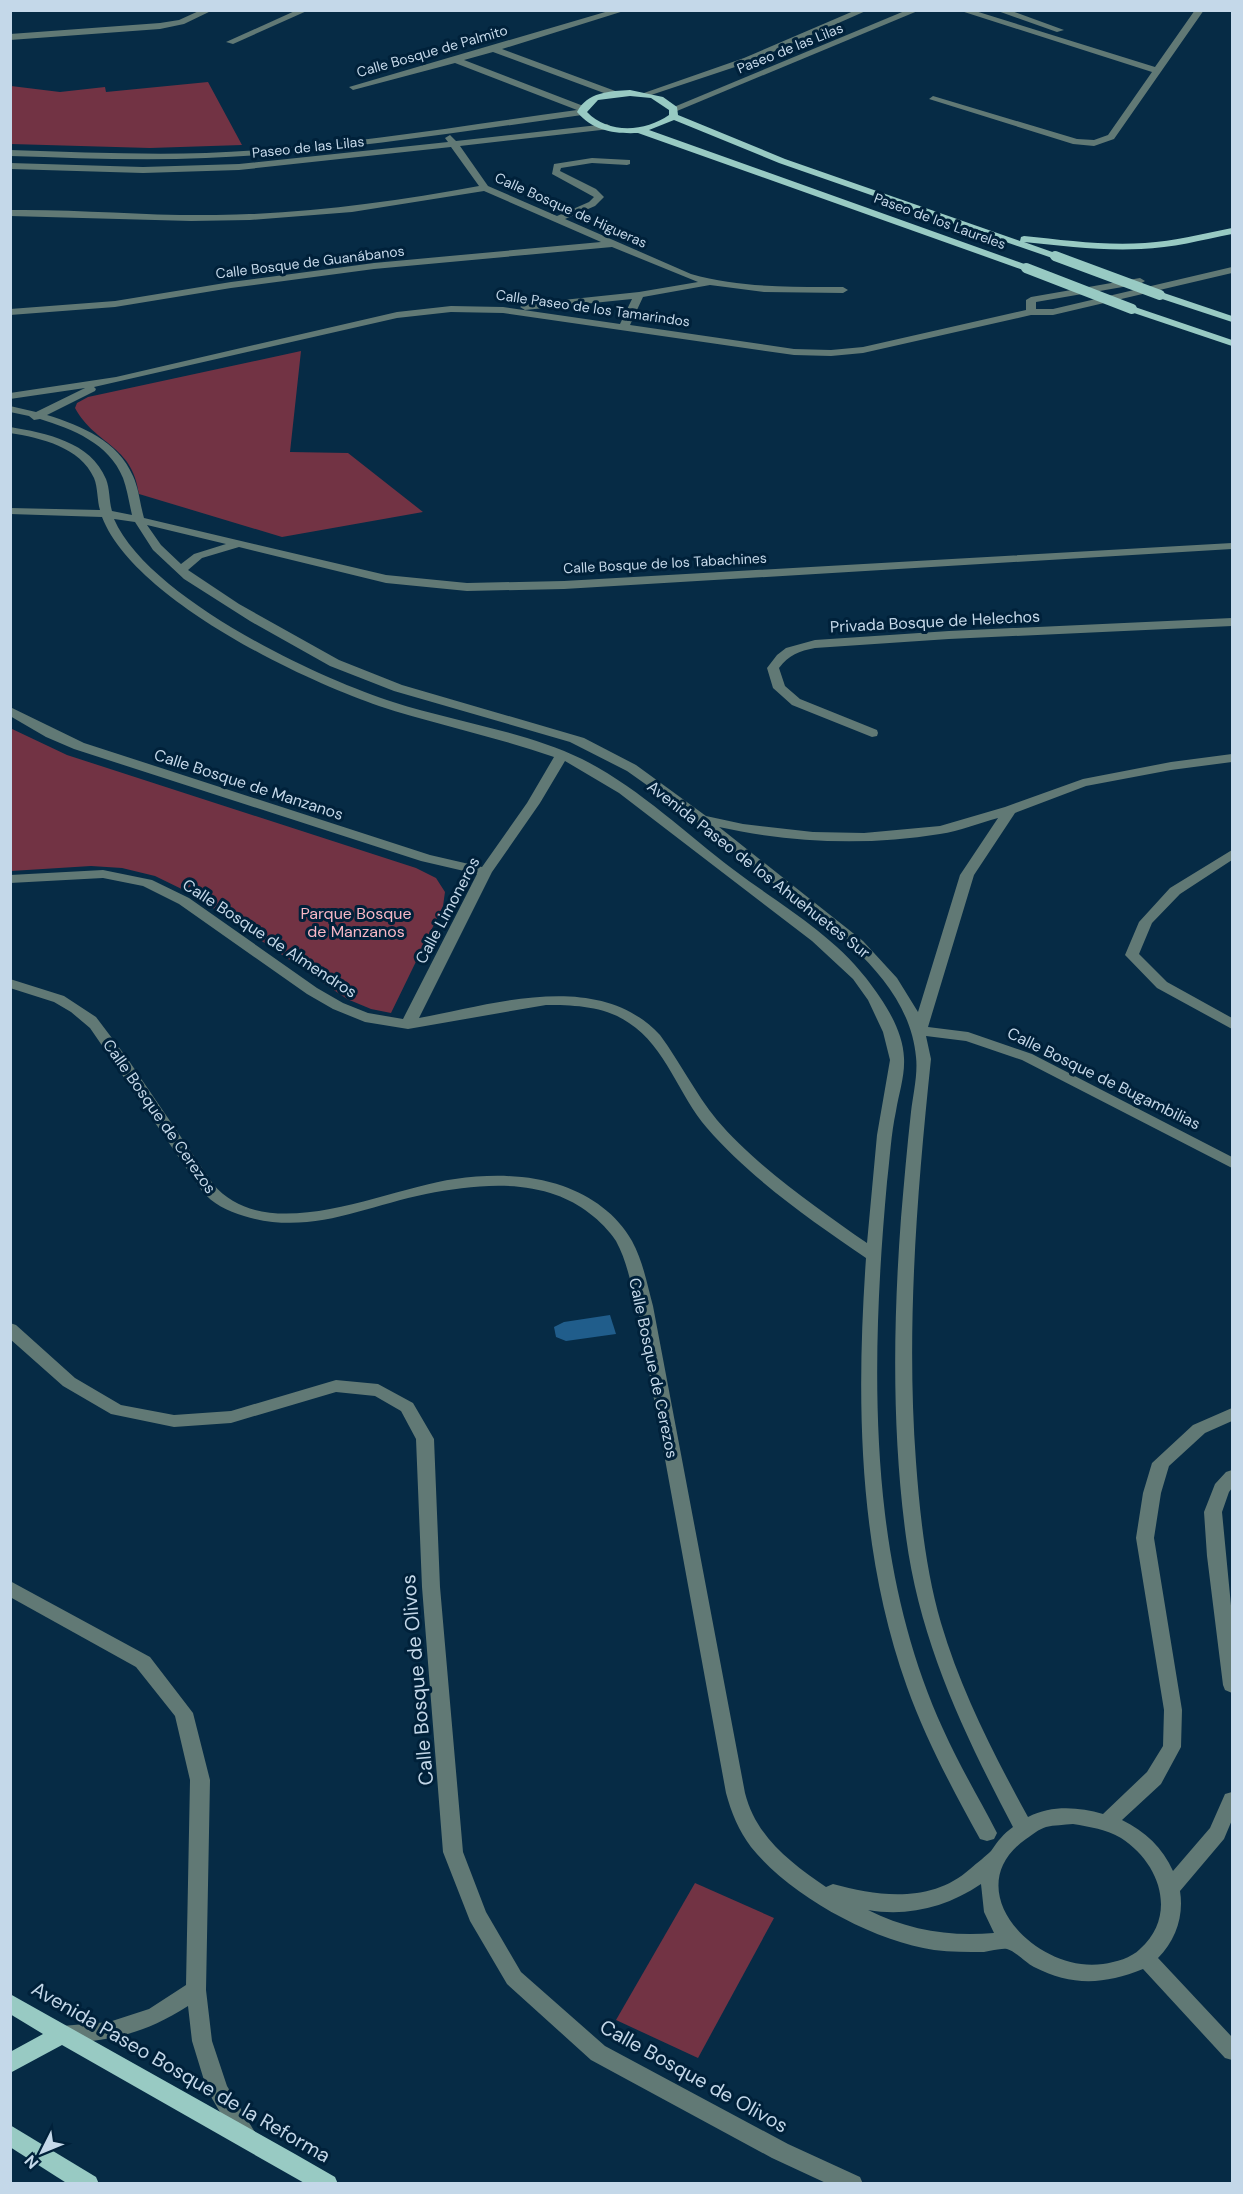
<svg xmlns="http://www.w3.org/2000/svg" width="1243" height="2194" font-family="'DM Sans',sans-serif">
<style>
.green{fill:#723344}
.water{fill:#205d8b}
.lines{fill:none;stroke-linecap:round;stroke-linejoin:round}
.minor{fill:#617975;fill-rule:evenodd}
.major{fill:#98cac3;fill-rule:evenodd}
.major-bridge{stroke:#98cac3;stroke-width:10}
.labels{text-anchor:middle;stroke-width:6;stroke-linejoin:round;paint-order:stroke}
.far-street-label{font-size:14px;fill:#c4d8e9;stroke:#00213a}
.street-label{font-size:16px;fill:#c4d8e9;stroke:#00213a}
.park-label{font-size:16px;fill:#f7b7c5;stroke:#00213a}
.near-street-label{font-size:20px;fill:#c4d8e9;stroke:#00213a}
</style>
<rect width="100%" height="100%" fill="#062b45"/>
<!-- green -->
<g class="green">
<polygon points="208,82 242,145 150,148 11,144 11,86 60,92 105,87 106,92"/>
<path d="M 301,351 L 290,452 L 348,453 L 423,512 L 282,537 L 139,494 C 132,444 96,446 75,408 L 77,403 L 88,397 Z"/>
<polygon points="10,728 67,755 416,868 436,878 445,892 443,906 391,1013 371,1009 347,999 194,895 155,876 122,868 91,866 11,871"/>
<polygon points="695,1883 774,1918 698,2058 616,2020"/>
</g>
<!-- water -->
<polygon class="water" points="610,1315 616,1334 566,1341 556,1337 554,1327 564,1322"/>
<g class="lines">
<!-- minor -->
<g class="minor">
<polygon points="201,10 213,10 184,24 160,29 10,40 10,34 160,23 179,20"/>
<polygon points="297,10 309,10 233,44 226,42"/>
<path d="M 612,10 L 627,10 L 502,49 L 618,92 L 618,96 L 612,96 L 493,52 L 464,60 L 586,107 L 587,112 L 582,115 C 457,132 332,153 206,158 C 141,161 76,158 10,156 L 10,150 C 76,152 141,155 206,153 C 331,148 454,127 577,110 L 455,63 L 353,90 L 349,87 Z"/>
<polygon points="856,10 868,10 750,62 648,96 641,94 744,58"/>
<polygon points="907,10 920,10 677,111 669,109"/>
<polygon points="958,10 972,10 1155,67 1195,10 1204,10 1114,139 1094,146 1073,144 929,99 933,96 1077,139 1094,140 1108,135 1152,72"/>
<polygon points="995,10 1009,10 1064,30 1057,32"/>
<path d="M 607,124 L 612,127 L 610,129 L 460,146 L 488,186 L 557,216 L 589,202 L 594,197 L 552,174 L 554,164 L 592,158 L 630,160 L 630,164 L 627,165 L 592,163 L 561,168 L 560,171 L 596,189 L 604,197 L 595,206 L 565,219 L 691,274 C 741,288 791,287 843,287 L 848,290 L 843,293 L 764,292 L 710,285 L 643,297 L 630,325 L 794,349 L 831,350 L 863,347 L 1026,310 L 1026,300 L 1031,297 L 1140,278 L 1145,281 L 1140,284 L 1036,302 L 1036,309 L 1053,309 L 1232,267 L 1232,273 L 1053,315 L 1031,315 L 863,353 L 831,356 L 794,355 L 503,313 L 451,312 L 397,318 L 94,387 L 96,389 L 95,391 L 47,415 C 82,426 118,441 133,476 C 139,489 140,504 144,518 L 386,575 L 467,583 L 564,581 L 1232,543 L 1232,549 L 564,589 L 467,591 L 386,583 L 239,547 L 202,558 L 188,570 L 239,604 L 339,660 L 402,685 L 584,738 L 636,765 L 706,816 L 743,824 L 813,832 L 864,833 L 940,826 L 1005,807 L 1083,779 L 1171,762 L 1232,754 L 1232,762 L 1171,770 L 1086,786 L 1015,813 L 974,875 L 928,1027 L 968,1032 L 1032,1054 L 1232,1157 L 1232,1168 L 1022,1060 L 966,1041 L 926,1036 L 931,1059 C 917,1193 906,1327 916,1462 C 920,1516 926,1571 941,1623 C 961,1691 994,1755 1028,1817 C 1052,1805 1078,1807 1103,1814 L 1147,1772 L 1163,1746 L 1164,1710 L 1136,1538 L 1143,1493 L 1152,1463 L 1193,1425 L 1232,1408 L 1232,1421 L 1205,1433 L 1169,1466 L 1161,1493 L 1154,1538 L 1182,1710 L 1181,1747 L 1161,1784 L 1122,1820 C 1145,1831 1163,1848 1173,1871 L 1210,1828 L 1225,1794 L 1232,1792 L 1232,1820 L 1224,1839 L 1180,1891 C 1184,1916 1176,1940 1158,1958 L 1232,2037 L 1232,2060 L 1225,2058 L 1143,1969 C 1104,1985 1071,1986 1034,1967 C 1026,1963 1015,1951 1007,1949 C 1001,1948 991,1951 984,1952 C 968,1952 951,1952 934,1950 C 873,1941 790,1896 751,1847 C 739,1831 731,1812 726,1793 L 637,1306 C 631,1285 627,1261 616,1241 C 602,1220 579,1203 556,1195 C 515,1180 468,1186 426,1194 C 362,1207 310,1236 244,1216 C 227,1211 213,1204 202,1191 L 90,1028 L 71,1012 L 54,1002 L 10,988 L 10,979 L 64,996 L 96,1017 L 127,1058 L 213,1184 C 268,1249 386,1188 455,1179 C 491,1174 528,1174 563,1186 C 591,1196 617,1214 632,1241 C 643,1261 647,1284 653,1306 L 745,1793 C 756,1837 791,1863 826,1887 L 833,1884 C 879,1897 932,1903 970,1869 C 977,1863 986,1856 991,1851 C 998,1841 1003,1834 1013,1827 C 964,1734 920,1642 906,1537 C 892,1432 893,1325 901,1218 C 904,1183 907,1147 911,1112 C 913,1095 918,1074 916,1057 C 912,1012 884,977 853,947 L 675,805 L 627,771 L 570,742 L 394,691 L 330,666 L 250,621 L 184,579 L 153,550 L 135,522 L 114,519 C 148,597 314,677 393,702 C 455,722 524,731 582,759 C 638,787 685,833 734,870 C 779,904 831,933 866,978 C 883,1000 903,1029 904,1058 C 905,1076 899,1093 896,1111 C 891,1134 890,1158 887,1182 C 877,1292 872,1404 885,1514 C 894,1588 912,1661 943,1729 C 959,1765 979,1798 997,1833 L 994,1839 L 987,1841 L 980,1839 C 953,1790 926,1740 907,1687 C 858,1550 856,1402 866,1258 C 812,1221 750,1178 707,1128 C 679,1096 666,1047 629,1023 C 605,1006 574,1005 546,1005 L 408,1029 L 365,1022 L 333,1009 L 307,994 L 179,904 L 143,886 L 103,878 L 10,883 L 10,875 L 103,870 L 152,880 L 189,898 L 317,988 L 343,1003 L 368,1013 L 403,1019 L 477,874 L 421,861 L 74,749 L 46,737 L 10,716 L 10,707 L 84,743 L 430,855 L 482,867 L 527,803 L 554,757 C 497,737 437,725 379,706 C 299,679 133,598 102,517 L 10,514 L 10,508 L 100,510 C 97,500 98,488 94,478 C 80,447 41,438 10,433 L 10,427 C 46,433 91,442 106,479 C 110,489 109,501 112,511 L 132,515 C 129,502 127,489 123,478 C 109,443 72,429 40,419 L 34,420 L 29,416 L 10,412 L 10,406 L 36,412 L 85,388 L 10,399 L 10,393 L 116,377 L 397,312 L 451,306 L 503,307 L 620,324 L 632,299 L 525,310 L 520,307 L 525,304 L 639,292 L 698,282 L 612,247 L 374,269 L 231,288 L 115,307 L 10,315 L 10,309 L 115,301 L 231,282 L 374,263 L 601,242 L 484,191 L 352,212 L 250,220 L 191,221 L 10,216 L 10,210 C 79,209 147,216 216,215 C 304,214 392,202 479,186 L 451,147 L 239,170 L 143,173 L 10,169 L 10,163 L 143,167 L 239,164 L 448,142 L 445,138 L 450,135 L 456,141 ZM 147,525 L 226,544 L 194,554 L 181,564 L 161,545 ZM 565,761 L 619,793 L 812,941 L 853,979 L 868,1000 L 883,1032 L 890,1060 L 877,1135 L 867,1243 C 818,1209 755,1165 717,1120 C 695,1093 680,1062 660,1035 C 599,969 495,1004 419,1018 L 492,872 L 540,803 ZM 998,818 L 960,875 L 918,1012 L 897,978 L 863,941 L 719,827 C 791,843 867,846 940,834 C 960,831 979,823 998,818 ZM 1073,1824 C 1090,1827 1106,1829 1121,1838 C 1160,1863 1178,1915 1140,1949 C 1131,1958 1116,1962 1103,1964 C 1036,1974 955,1889 1026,1839 C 1032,1835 1039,1829 1046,1827 C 1054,1825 1064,1825 1073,1824 ZM 981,1884 L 984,1912 L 994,1933 C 949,1937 908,1930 868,1910 C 908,1917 947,1907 981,1884 Z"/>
<path d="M 1232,618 L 1232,626 L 949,639 L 815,648 C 799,651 789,655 779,668 L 785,686 L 800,699 L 877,730 L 878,733 L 877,736 L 872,737 L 792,705 L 773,688 L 767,668 L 777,655 L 786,648 L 815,640 L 949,631 Z"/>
<polygon points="1232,850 1232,860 1180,894 1152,923 1139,954 1167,982 1232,1018 1232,1029 1157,988 1125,955 1139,922 1170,888"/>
<polygon points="10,1323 16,1325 75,1378 121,1405 174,1415 231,1411 336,1380 378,1384 413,1403 434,1439 440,1587 463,1852 486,1912 521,1972 605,2046 788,2144 860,2177 863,2184 828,2184 772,2158 591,2060 507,1984 470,1921 443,1852 422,1587 416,1439 401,1411 375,1396 336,1392 231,1423 174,1427 111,1414 63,1386 10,1339"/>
<polygon points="1232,1470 1232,1488 1229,1492 1222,1512 1232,1616 1232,1693 1225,1690 1223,1685 1207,1556 1204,1512 1215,1484 1226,1472"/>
<path d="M 10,1581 L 150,1657 L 193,1713 L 210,1780 L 206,1990 L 212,2041 L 227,2086 L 256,2134 L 253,2141 L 245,2144 L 237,2141 L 207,2090 L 192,2041 L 188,2006 C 144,2034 113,2040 62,2044 L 55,2042 L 52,2035 L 55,2028 L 62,2026 L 109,2022 L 149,2009 L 186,1985 L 190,1780 L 175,1716 L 136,1667 L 10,1597 Z"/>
</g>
<!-- major -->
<g class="major">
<path d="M 630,90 L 663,97 L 677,107 L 678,115 L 785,159 L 1020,241 L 1021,237 L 1024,236 C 1064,240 1105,246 1145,243 C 1174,241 1203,234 1232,228 L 1232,234 C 1202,240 1172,248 1141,249 C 1102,251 1063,246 1024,242 L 1058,254 L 1060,256 L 1055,259 L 779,163 L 674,120 L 649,130 L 1030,266 L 1031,268 L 1026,271 L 638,133 C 615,134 593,131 577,112 C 587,92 610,91 630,90 ZM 630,96 L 651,98 L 669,110 L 669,115 C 645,132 608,134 587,112 L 598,100 Z"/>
<polygon points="1156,293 1164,293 1232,316 1232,322 1156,297"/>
<polygon points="1132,306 1232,340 1232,346 1128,311 1127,309"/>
<polygon points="10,1994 295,2154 335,2177 338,2184 306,2184 62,2045 10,2073 10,2052 43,2034 10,2014"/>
<polygon points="10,2125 96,2177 99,2184 68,2184 10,2147"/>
</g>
<!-- major-bridge -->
<g class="major-bridge">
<polyline points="1055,256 1160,295"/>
<polyline points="1026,268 1132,309"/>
</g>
</g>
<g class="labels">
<!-- far-street labels -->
<g class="far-street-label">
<text transform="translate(790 48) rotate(-22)" y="5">Paseo de las Lilas</text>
<text transform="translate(432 51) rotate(-16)" y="5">Calle Bosque de Palmito</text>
<text transform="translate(308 147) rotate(-6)" y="5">Paseo de las Lilas</text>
<text transform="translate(571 210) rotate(24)" y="5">Calle Bosque de Higueras</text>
<text transform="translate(940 221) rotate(20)" y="5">Paseo de los Laureles</text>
<text transform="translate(310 262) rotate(-7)" y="5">Calle Bosque de Guanábanos</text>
<text transform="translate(593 308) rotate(8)" y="5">Calle Paseo de los Tamarindos</text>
<text transform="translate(665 563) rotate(-3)" y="5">Calle Bosque de los Tabachines</text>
</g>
<!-- street labels -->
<g class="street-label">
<text transform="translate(935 621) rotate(-3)" y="6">Privada Bosque de Helechos</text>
<text transform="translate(249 784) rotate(18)" y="6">Calle Bosque de Manzanos</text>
<text transform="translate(759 869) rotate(38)" y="6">Avenida Paseo de los Ahuehuetes Sur</text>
<text transform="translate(447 910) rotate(-62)" y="6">Calle Limoneros</text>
<text transform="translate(270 938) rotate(33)" y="6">Calle Bosque de Almendros</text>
<text transform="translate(1104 1078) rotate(26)" y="6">Calle Bosque de Bugambilias</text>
<text transform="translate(160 1116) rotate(55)" y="6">Calle Bosque de Cerezos</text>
<text transform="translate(654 1368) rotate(78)" y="6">Calle Bosque de Cerezos</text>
</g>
<!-- park labels -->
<g class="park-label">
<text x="356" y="919">Parque Bosque<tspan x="356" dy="18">de Manzanos</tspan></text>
</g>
<!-- near-street labels -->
<g class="near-street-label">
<text transform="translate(417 1680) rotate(-95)" y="7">Calle Bosque de Olivos</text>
<text transform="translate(181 2072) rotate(30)" y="7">Avenida Paseo Bosque de la Reforma</text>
<text transform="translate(694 2076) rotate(29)" y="7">Calle Bosque de Olivos</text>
</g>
</g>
<!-- border -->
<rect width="1243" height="2194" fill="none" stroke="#c4d8e9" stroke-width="24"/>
<!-- north arrow -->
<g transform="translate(42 2152) rotate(227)" stroke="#00213a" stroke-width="4.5" paint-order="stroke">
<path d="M0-4.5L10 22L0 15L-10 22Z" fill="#c4d8e9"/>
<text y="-9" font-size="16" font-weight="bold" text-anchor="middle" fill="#c4d8e9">N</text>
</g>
</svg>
